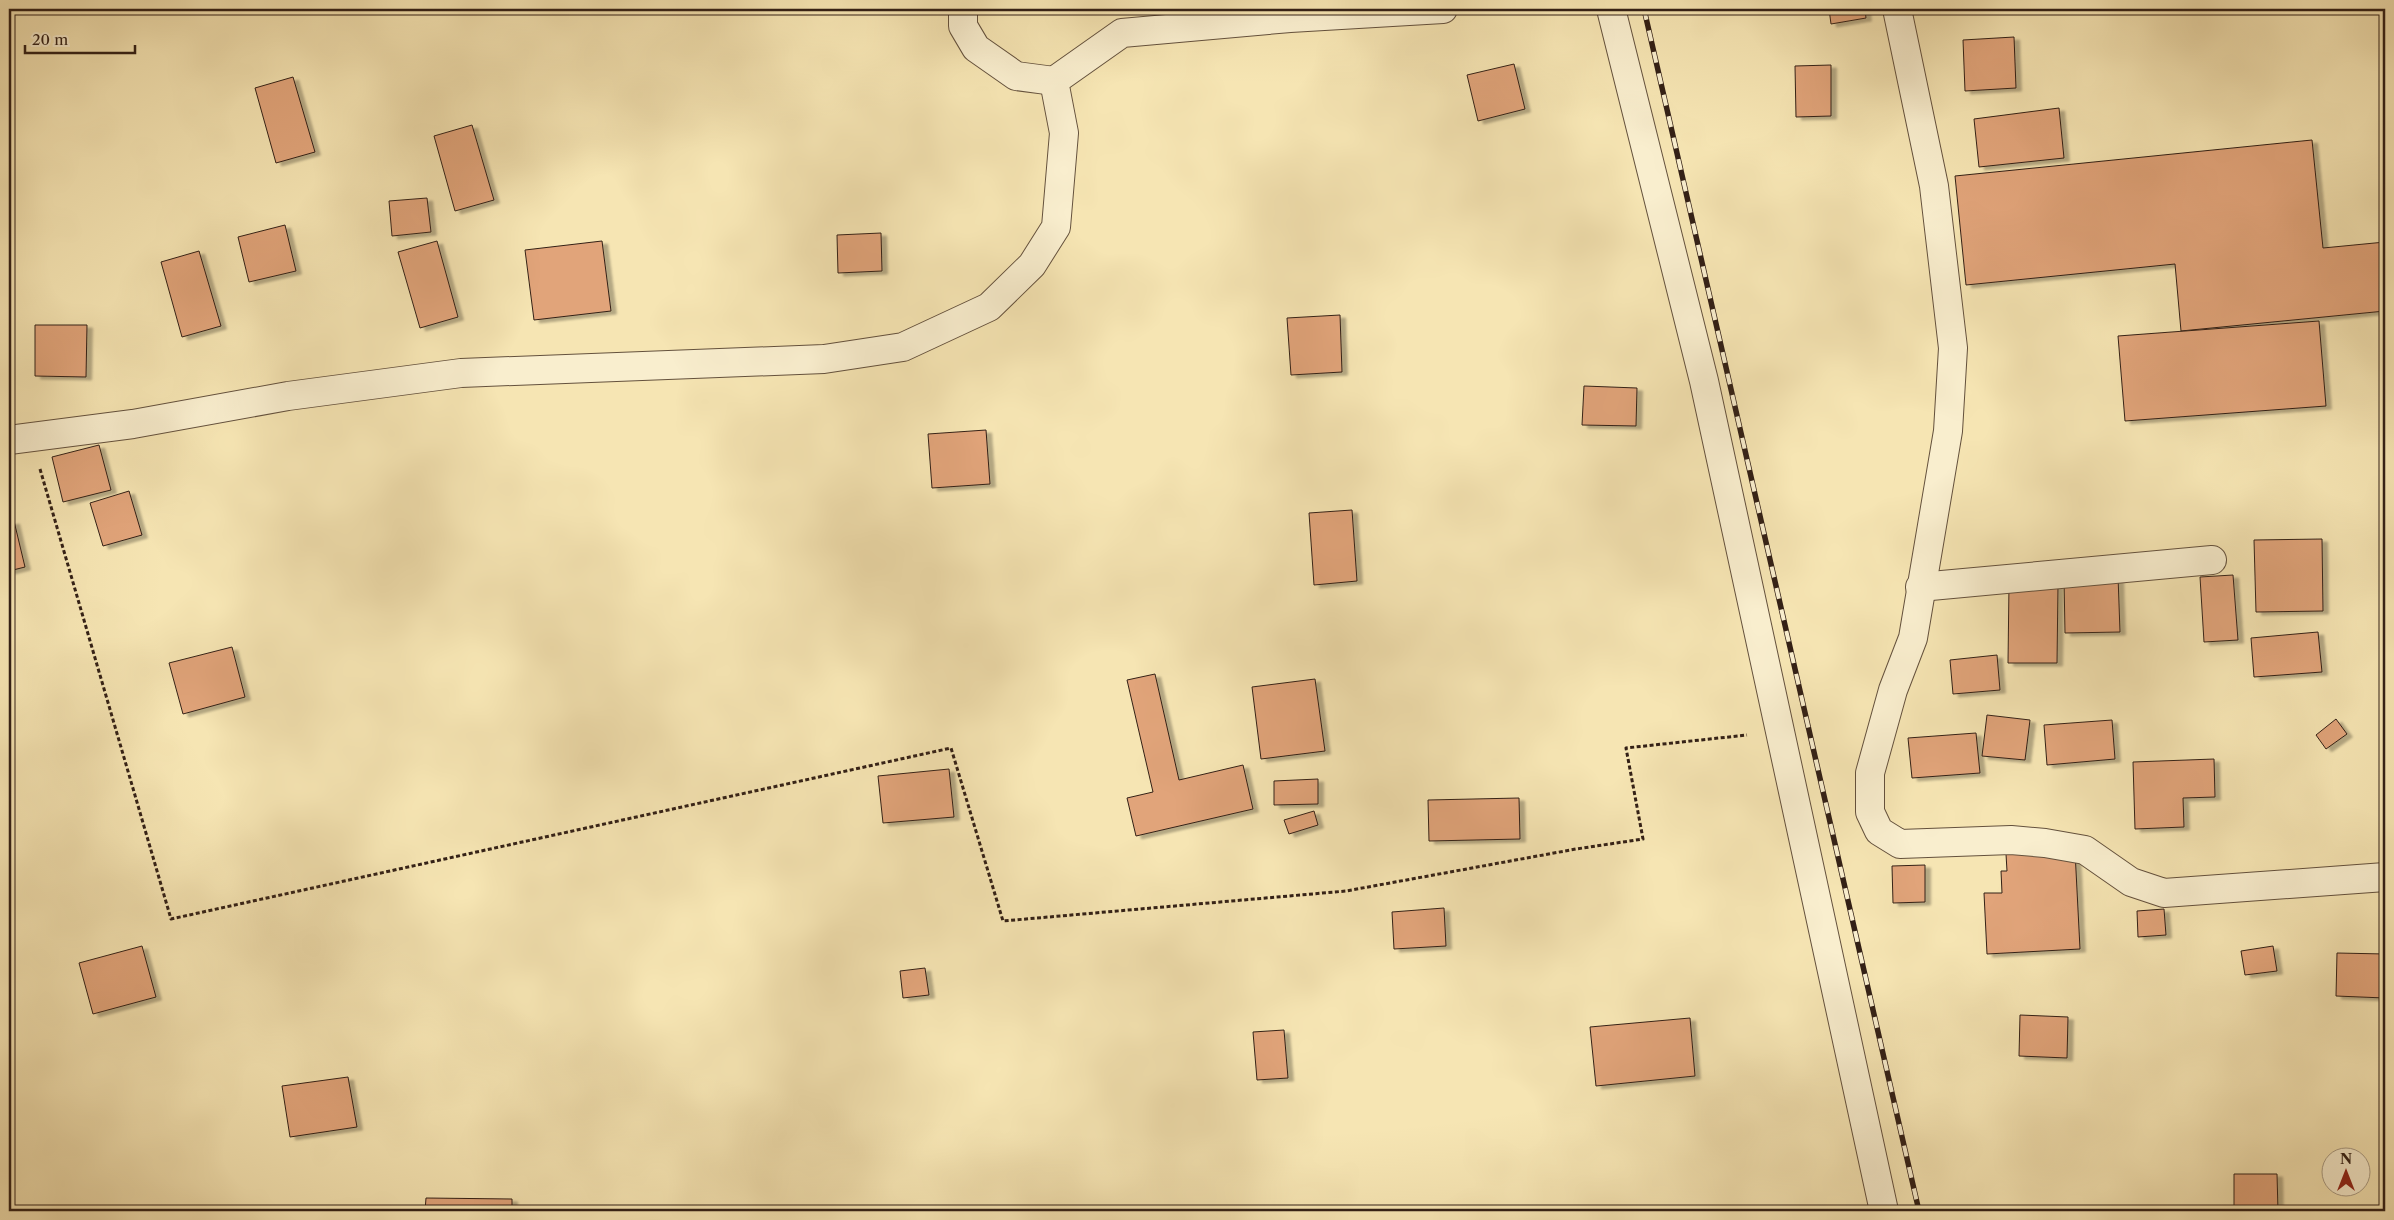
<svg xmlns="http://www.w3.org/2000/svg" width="2394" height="1220" font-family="'Libre Caslon Text',serif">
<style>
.building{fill:#e1a47a;stroke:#332016;filter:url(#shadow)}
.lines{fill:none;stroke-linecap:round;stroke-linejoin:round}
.minor-casing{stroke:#64513d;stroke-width:30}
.path{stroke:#332016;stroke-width:3;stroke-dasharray:4 2.5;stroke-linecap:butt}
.minor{stroke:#f9eece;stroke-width:28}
.rail-casing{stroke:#332016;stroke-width:5.5}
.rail{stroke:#f9eece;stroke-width:4;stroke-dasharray:11;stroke-linecap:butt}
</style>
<defs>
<filter id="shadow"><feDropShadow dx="5.5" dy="3" stdDeviation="1" flood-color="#0004"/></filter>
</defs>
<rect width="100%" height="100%" fill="#f6e5b3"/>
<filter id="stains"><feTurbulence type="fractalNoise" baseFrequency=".004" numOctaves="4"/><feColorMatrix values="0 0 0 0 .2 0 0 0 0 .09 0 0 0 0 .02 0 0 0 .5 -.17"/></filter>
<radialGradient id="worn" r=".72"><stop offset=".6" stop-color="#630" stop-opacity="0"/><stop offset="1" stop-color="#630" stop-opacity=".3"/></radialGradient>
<!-- building -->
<g class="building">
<polygon points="1829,9 1865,9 1866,18 1831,24"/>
<polygon points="2014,37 2016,88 1965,91 1963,40"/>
<polygon points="1514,64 1525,109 1478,121 1467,75"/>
<polygon points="1831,65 1831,116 1796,117 1795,66"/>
<polygon points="293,77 315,152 276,163 255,88"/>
<polygon points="2059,108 2064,158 1979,167 1974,119"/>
<polygon points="472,125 494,200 455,211 434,136"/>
<polygon points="2312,140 2323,248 2385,242 2385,311 2181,331 2175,264 1966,285 1955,176"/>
<polygon points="427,198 431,232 392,236 389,201"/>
<polygon points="285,225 296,271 249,282 238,237"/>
<polygon points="881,233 882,271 838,273 837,235"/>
<polygon points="437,241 458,317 420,328 398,252"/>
<polygon points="602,241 611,311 534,320 525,250"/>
<polygon points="199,251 221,326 182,337 161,262"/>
<polygon points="1340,315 1342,372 1291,375 1287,318"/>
<polygon points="2319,321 2326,406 2125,421 2118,336"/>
<polygon points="35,325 87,325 86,377 35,376"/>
<polygon points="1584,386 1637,388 1636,426 1582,425"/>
<polygon points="986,430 990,484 932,488 928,434"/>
<polygon points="99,445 111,490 63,502 52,457"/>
<polygon points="129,491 142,535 103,546 90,503"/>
<polygon points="1352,510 1357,581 1314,585 1309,513"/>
<polygon points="14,521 25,567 9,571 9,522"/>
<polygon points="2322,539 2323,611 2256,612 2254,540"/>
<polygon points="2233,575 2238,640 2204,642 2200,577"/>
<polygon points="2118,576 2120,632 2065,633 2064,578"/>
<polygon points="2009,584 2058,584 2057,663 2008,663"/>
<polygon points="2318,632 2322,672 2254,677 2251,638"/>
<polygon points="232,647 245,697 183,714 169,663"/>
<polygon points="1997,655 2000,690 1953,694 1950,660"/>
<polygon points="1155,674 1179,780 1243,765 1253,809 1136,836 1127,798 1153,792 1127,680"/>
<polygon points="1315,679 1325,751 1261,759 1252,687"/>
<polygon points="1987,715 2030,720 2025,760 1982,756"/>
<polygon points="2336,719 2347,734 2326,749 2316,735"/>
<polygon points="2112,720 2115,759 2047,765 2044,725"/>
<polygon points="1976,733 1980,773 1912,778 1908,738"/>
<polygon points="2214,759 2215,797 2183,798 2184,827 2135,829 2133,762"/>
<polygon points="949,769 954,817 883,823 878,776"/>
<polygon points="1318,779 1318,804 1274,805 1274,781"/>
<polygon points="1519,798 1520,839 1429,841 1428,800"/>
<polygon points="1314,811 1318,825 1289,834 1284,820"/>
<polygon points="2075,851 2080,949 1987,954 1984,893 2002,893 2001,871 2007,871 2006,854"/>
<polygon points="1925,865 1925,902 1893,903 1892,866"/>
<polygon points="1444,908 1446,946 1394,949 1392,912"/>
<polygon points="2164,909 2166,935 2138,937 2137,911"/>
<polygon points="142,946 156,997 93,1014 79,963"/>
<polygon points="2273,946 2277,971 2245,975 2241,951"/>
<polygon points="2337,953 2385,954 2385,998 2336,996"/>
<polygon points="925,968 929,995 903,998 900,971"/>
<polygon points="2020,1015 2068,1017 2067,1058 2019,1056"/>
<polygon points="1690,1018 1695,1076 1596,1086 1590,1027"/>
<polygon points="1284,1030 1288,1078 1257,1080 1253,1032"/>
<polygon points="348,1077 357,1127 290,1137 282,1086"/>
<polygon points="2234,1174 2277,1174 2278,1211 2234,1211"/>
<polygon points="426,1198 512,1199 512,1211 425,1211"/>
</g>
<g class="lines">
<!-- minor casing -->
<g class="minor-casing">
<g id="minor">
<polyline points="963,9 963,26 976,48 1016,76 1054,81"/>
<polyline points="1611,9 1704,381 1884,1211"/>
<polyline points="1897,9 1934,186 1953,348 1948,431 1913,638 1893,690 1870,773 1870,812 1879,831 1900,844 2011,840 2045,843 2085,850 2131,882 2164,893 2385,877"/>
<polyline points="9,440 133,424 288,396 461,373 824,359 903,347 989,307 1032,265 1056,227 1064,133 1054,81 1122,33 1290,18 1443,9"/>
<polyline points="1920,587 2212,560"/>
</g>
</g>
<!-- path -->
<polyline class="path" points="40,469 171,919 951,748 1003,921 1346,891 1576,849 1643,839 1626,748 1747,735"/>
<!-- minor -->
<use href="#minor" class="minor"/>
<!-- rail casing -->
<g class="rail-casing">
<polyline id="rail" points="1644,9 1919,1211"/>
</g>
<!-- rail -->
<use href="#rail" class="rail"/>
</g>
<!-- margin -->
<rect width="2394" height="1220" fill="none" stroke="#f6e5b3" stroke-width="30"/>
<rect x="10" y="10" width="2374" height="1200" fill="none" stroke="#332016" stroke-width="2.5"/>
<rect x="15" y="15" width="2364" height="1190" fill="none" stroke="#332016"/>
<!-- north arrow -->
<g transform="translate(2346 1172)"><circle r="24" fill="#f9eece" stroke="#aa9c84"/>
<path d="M0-4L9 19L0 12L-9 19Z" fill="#8f2418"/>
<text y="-8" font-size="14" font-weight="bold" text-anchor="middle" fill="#332016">N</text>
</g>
<!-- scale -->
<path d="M25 45v8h110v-8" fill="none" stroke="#332016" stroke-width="2.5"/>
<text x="32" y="45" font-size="15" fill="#332016" stroke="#f9eece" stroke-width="4" paint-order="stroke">20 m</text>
<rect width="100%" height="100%" filter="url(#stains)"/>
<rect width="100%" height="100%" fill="url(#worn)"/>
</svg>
